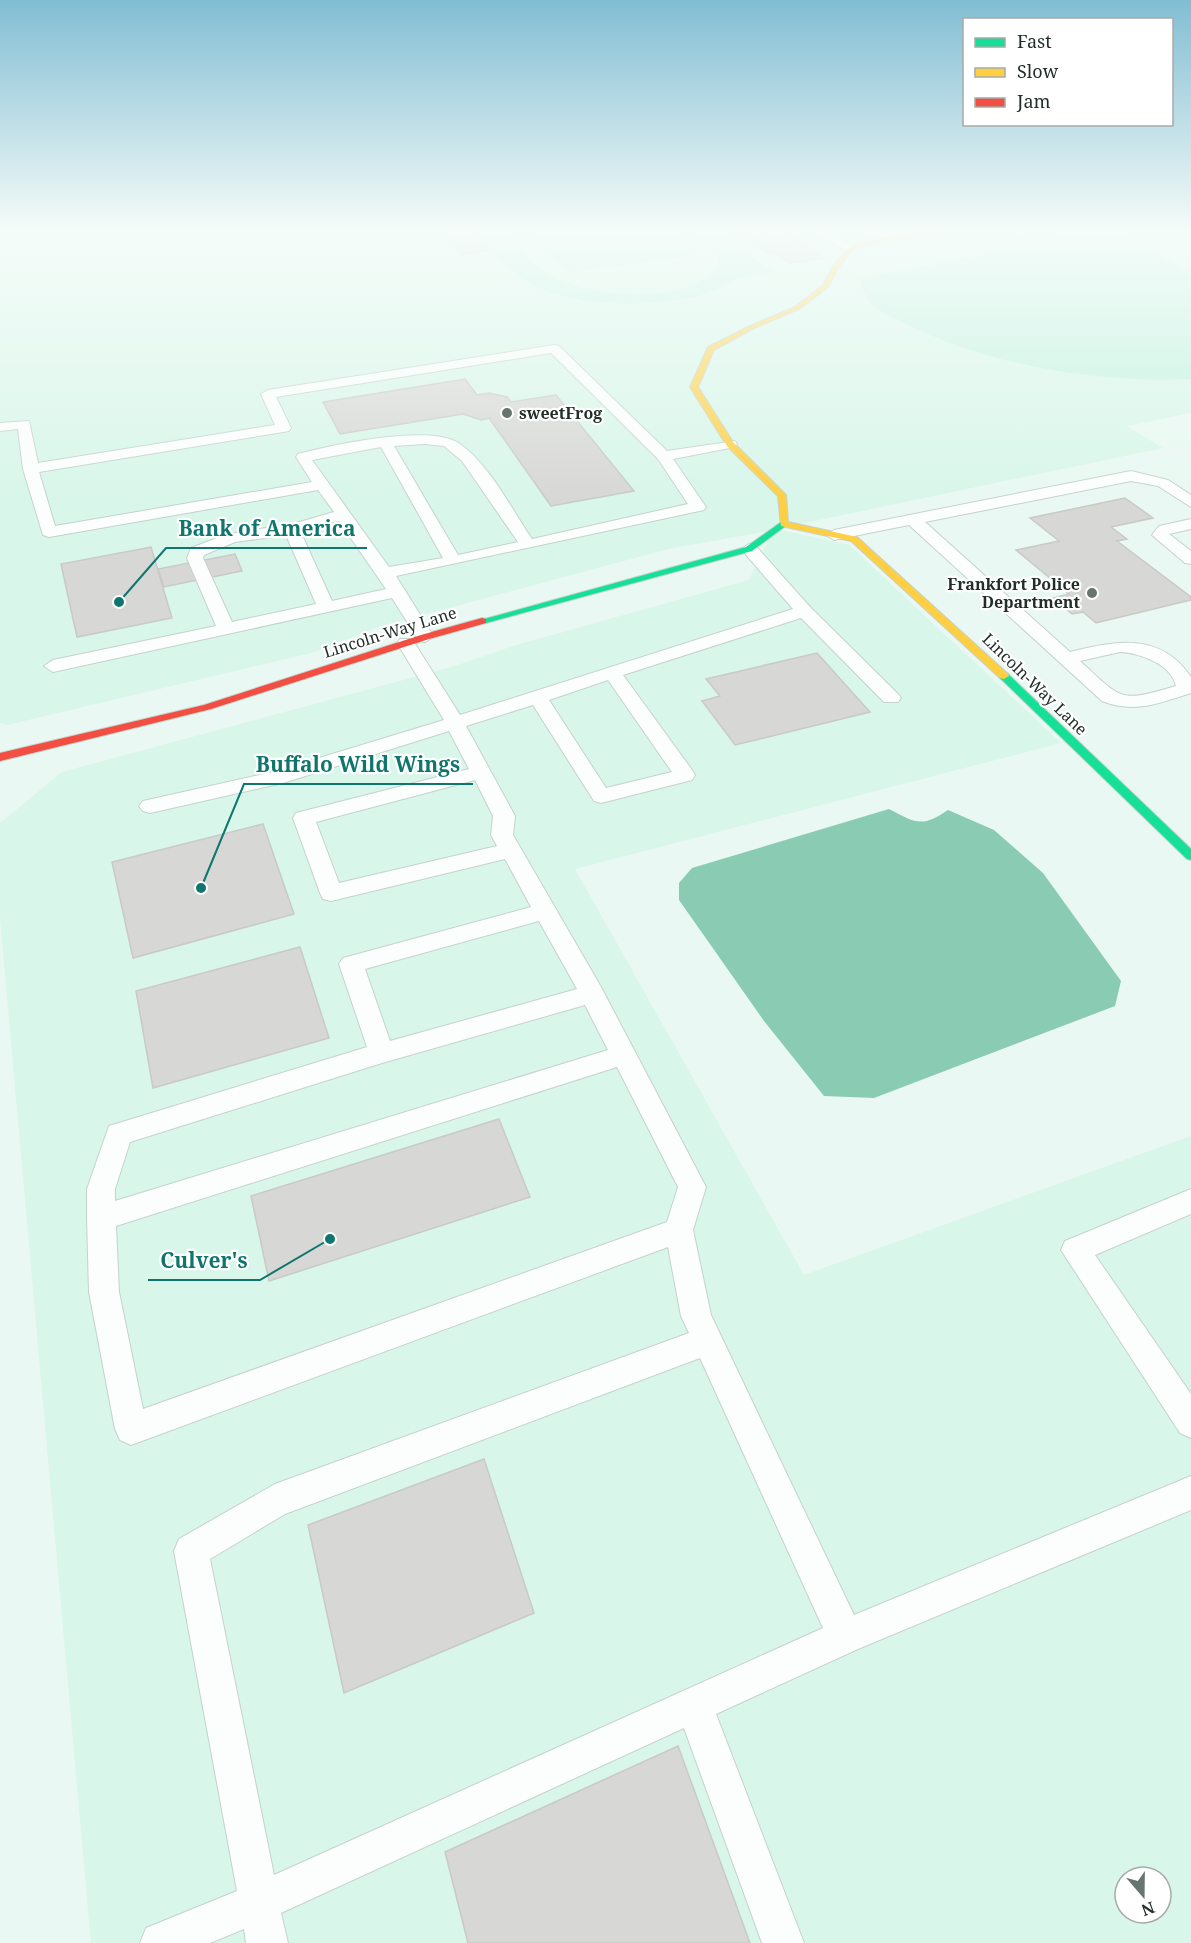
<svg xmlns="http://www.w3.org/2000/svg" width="1191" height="1943" font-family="'Noto Serif',serif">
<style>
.built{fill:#d8f6ea;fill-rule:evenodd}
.green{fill:#c1f1df}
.water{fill:#8acbb4}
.building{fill:#d7d7d5;stroke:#c9cac8;stroke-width:1.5}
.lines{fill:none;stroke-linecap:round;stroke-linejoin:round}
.lane-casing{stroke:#c5d2cd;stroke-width:2}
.fast-casing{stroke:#c5d2cd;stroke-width:2}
.slow-casing{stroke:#c5d2cd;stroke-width:2}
.jam-casing{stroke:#c5d2cd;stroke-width:2}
.lane{fill:#fcfefd;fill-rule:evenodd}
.fast{fill:#16e098;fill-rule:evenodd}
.slow{fill:#ffcf43;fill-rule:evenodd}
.jam{fill:#f24e42;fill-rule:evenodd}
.poi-dot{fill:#67756f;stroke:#fff;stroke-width:2}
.labels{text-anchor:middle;stroke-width:4.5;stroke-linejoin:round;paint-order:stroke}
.far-poi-label{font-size:16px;font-weight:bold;fill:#212e29;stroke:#fff;text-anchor:start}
.far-street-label{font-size:16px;fill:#212e29;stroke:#fff}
.leader{fill:none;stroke:#0f766e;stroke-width:2}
.callout-dot{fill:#0f766e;stroke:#fff;stroke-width:2}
.callout-label{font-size:21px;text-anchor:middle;font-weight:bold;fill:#0f766e;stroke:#fff;stroke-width:4.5;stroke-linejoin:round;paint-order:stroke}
</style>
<rect width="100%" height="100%" fill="#e9f8f2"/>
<!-- built -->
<path class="built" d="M 0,229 L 1191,229 L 1191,413 L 1127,426 L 1163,448 L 776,529 L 849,545 L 1061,743 L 575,869 L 804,1275 L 1191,1136 L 1191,1943 L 91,1943 L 0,918 L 0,823 L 62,772 L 455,666 L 513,646 L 749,580 L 773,530 L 668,549 L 378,627 L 315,652 L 7,725 L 0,723 ZM 1125,1877 L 1161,1877 L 1161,1913 L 1125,1913 Z"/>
<!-- green -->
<g class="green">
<path d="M 471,229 L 499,229 C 516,245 534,267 555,278 C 592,298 688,304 718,268 L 719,256 L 686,229 L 713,229 L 775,273 C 763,275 745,274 734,280 C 723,286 713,292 701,295 C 651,308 569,309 525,280 C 505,267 488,246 471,229 Z"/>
<polygon points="520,229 667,229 700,254 568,273"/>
<path d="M 1097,232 L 1121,235 L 1191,273 L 1191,379 C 1099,384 989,365 906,324 C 895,319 879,312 871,303 C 865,297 862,287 859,279 Z"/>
</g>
<!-- water -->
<path class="water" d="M 889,809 C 916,823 922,828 948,810 L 994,830 L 1043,873 L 1121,981 L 1115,1006 L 874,1098 L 824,1096 L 764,1021 L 679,900 L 679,883 L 692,868 Z"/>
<!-- building -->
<g class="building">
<polygon points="446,229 468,229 488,250 461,254 449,241 454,238"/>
<polygon points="764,229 782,229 824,258 789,263 774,252 767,253 752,242 757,241 744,232"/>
<polygon points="465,379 477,395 489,393 507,397 511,402 556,395 634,491 551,506 489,418 481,420 463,414 340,434 323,402"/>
<polygon points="1125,498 1153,518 1111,527 1127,539 1117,541 1191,597 1191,600 1096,623 1083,612 1072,614 1053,598 1069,594 1016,550 1059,541 1030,518"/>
<polygon points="151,547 172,618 77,637 61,564"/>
<polygon points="235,554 242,571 164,587 158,569"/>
<polygon points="817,653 870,712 735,745 702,701 720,696 706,679"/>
<polygon points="263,824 294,914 133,958 112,862"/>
<polygon points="300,947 329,1038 153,1088 136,991"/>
<polygon points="499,1119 530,1197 269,1281 251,1196"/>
<polygon points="484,1459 534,1613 344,1693 308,1525"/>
<polygon points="678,1746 750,1943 468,1943 445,1852"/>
</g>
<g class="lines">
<!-- lane casing -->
<g class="lane-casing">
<g id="lane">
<polygon points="812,229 825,229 856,249 846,251"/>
<polygon points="868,229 881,229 895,239 885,241"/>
<path d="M 554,345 L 559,346 L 667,451 L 735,441 L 737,444 L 735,447 L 673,459 L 706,507 L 704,510 L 396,576 L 434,637 L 425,642 L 419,641 L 392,598 L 53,672 L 44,666 L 53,660 L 216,626 L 187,558 L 191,548 L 225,535 L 296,523 L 334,512 L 318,490 L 49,537 L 43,535 L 23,469 L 18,429 L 0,431 L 0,423 L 29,421 L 38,463 L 275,425 L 261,394 L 268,390 ZM 551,353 L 658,459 L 688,504 L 532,539 C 512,510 489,464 460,444 C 432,423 332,445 298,454 L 296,457 L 312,482 L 55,526 L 39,472 L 289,431 L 291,428 L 276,397 ZM 425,444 L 444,446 L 462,461 L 518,542 L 458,555 L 394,446 ZM 381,447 L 443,558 L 389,567 L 312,460 ZM 339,521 L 386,589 L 332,601 L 302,535 L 315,526 ZM 286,535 L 316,604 L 232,622 L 203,558 L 204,555 L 235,542 Z"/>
<path d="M 1131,471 L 1168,480 L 1191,495 L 1191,507 L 1158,486 L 1131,481 L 925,522 L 1070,652 C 1115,641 1160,631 1191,677 L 1191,693 C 1160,703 1134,714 1102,701 L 909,525 L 834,540 L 826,535 L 834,530 ZM 1120,652 C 1140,653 1171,664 1176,686 C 1118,703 1123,700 1080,661 Z"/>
<polygon points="1191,519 1191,529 1169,534 1191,551 1191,564 1185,563 1152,535 1159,526"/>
<path d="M 749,544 L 755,545 L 810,607 L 898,694 L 901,698 L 898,702 L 884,702 L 801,618 L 623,675 L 692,770 L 695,775 L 692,780 L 601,803 L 594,801 L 533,705 L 466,726 L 515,816 L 513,835 L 601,987 L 706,1187 L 693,1230 L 711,1315 L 854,1615 L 1191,1476 L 1191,1510 L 858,1649 L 716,1714 L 804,1943 L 762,1943 L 684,1728 L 281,1913 L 288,1943 L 246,1943 L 244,1929 L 210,1943 L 140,1943 L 146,1928 L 237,1891 L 174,1551 L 179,1539 L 275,1484 L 689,1333 L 681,1316 L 668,1247 L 131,1445 L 120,1440 L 115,1429 L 89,1292 L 87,1218 L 87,1189 L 109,1126 L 367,1047 L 339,964 L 343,958 L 531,907 L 505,859 L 331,901 L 323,899 L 320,893 L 293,818 L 296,813 L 469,769 L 449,731 L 283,783 L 150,813 L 143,811 L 139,806 L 143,801 L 273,772 L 444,720 L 397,643 L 400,639 L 412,639 L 460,715 L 793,609 L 741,549 ZM 608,680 L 672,772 L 606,788 L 549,700 ZM 475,780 L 493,816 L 491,835 L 497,846 L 339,883 L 316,822 ZM 539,921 L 577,989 L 390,1041 L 365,969 ZM 585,1005 L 608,1050 L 115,1201 L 115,1189 L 130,1142 L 382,1063 ZM 617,1067 L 678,1187 L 667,1222 L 143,1409 L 119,1292 L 116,1226 ZM 700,1358 L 823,1628 L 274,1875 L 210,1559 L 285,1514 Z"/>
<polygon points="1191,1189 1191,1214 1095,1255 1191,1394 1191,1438 1180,1433 1061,1250 1065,1241"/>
</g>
</g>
<!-- fast casing -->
<g class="fast-casing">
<g id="fast">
<polygon points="784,520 787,521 787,525 752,551 486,623 478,623 477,621 746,547"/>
<polygon points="1004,673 1008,674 1191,849 1191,860 1187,859 1000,678 999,676"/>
</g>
</g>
<!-- slow casing -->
<g class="slow-casing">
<polygon id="slow" points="947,229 966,229 874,243 852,250 839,267 828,287 799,309 754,328 714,350 698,387 733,442 786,495 788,522 857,537 1008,674 1009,676 1004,679 1000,678 851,541 781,526 778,496 727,446 690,387 708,347 750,326 795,307 823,285 833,266 848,248 873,239"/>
</g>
<!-- jam casing -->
<g class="jam-casing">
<polygon id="jam" points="482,618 486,619 486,623 429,639 211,709 0,761 0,753 204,705 421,635"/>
</g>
<!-- lane -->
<use href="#lane" class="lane"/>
<!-- fast -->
<use href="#fast" class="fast"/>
<!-- slow -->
<use href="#slow" class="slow"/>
<!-- jam -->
<use href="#jam" class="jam"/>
</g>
<!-- sky -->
<linearGradient id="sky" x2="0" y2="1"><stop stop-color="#82bdd3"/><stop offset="0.46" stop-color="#f5fcf9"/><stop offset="1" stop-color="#f5fcf9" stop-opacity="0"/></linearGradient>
<rect width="1191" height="501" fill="url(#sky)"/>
<!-- markers -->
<g class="poi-dot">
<circle cx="507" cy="413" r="6"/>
<circle cx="1092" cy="593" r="6"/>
</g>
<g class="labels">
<!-- far-poi labels -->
<g class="far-poi-label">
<text x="519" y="419">sweetFrog</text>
<text x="1080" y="590" text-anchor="end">Frankfort Police<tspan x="1080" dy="18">Department</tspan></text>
</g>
<!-- far-street labels -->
<g class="far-street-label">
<text transform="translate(390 632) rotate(-17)" y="6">Lincoln-Way Lane</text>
<text transform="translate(1035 684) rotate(44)" y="6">Lincoln-Way Lane</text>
</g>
</g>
<!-- callouts -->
<path class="leader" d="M119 602L166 548H367M201 888L244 784H473M330 1239L260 1280H148"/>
<g class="callout-dot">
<circle cx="119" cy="602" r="6"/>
<circle cx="201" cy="888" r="6"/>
<circle cx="330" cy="1239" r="6"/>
</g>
<g class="callout-label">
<text x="267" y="536">Bank of America</text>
<text x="358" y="772">Buffalo Wild Wings</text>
<text x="204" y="1268">Culver's</text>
</g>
<!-- legend -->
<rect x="963" y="18" width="210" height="108" fill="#ffffff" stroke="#a6aba9" stroke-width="1.5"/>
<rect x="975" y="38" width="30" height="9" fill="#16e098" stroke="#a6aba9" stroke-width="1.5"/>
<text x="1017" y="48" font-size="18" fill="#212e29">Fast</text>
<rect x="975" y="68" width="30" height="9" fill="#ffcf43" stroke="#a6aba9" stroke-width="1.5"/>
<text x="1017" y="78" font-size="18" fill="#212e29">Slow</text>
<rect x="975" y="98" width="30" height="9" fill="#f24e42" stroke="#a6aba9" stroke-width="1.5"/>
<text x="1017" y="108" font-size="18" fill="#212e29">Jam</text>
<!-- north arrow -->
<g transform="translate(1143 1895) rotate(160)"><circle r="28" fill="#ffffff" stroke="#a6aba9" stroke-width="1.5"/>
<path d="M0-4.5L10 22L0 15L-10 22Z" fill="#67756f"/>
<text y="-9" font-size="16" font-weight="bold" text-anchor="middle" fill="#212e29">N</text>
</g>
</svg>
